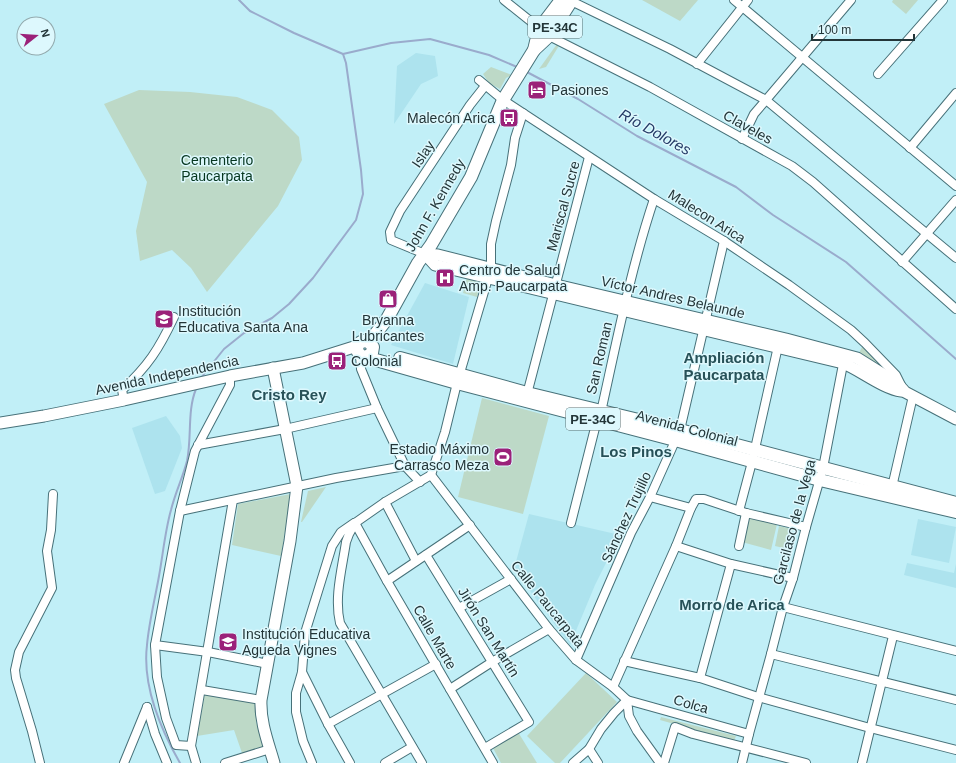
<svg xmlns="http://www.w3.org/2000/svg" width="956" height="763" font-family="Helvetica,sans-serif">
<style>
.built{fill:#ade3ee}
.green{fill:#bdd9c7}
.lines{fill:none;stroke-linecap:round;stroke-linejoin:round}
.stream{stroke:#9aabcc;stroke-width:2}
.street-casing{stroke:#477179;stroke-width:10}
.secondary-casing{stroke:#477179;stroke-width:13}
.primary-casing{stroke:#477179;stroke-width:14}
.street{stroke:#fff;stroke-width:8}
.secondary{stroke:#fff;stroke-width:11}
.primary{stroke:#fff;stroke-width:12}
.labels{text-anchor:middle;stroke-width:3;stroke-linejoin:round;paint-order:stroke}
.shield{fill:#ddf8fd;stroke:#5b7073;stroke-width:1}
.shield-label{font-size:13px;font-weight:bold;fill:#233538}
.poi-label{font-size:14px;fill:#233538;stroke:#ddf8fd;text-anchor:start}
.street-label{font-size:14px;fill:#233538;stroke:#ddf8fd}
.park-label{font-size:14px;fill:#05361f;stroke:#ddf8fd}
.water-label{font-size:15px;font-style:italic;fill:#243a66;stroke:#ddf8fd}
.neighbourhood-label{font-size:15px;font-weight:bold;fill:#275158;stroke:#ddf8fd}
</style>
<rect width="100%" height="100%" fill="#c1eff7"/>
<!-- built -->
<g class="built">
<polygon points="416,53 435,56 438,76 421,84 394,124 397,66"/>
<polygon points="425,283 469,297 453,364 391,345"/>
<polygon points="166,416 180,436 182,448 165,491 155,494 132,428"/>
<polygon points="529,514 620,535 595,585 570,645 514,569"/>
<polygon points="918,519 956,527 949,563 911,555"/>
<polygon points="907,563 954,573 956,564 956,588 904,575"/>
</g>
<!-- green -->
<g class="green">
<polygon points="642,0 698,0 680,21"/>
<polygon points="893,0 918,0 906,14 892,2"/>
<polygon points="557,44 560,44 546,67 539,69"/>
<polygon points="491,67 512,75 506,78 500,89 489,83 483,74"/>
<polygon points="139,90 190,92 237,97 272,110 299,137 302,160 278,206 207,292 191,268 172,250 140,261 136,231 147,182 104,104"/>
<polygon points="467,277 481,281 477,297 463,293"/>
<polygon points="863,345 884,367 883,370 859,353"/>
<polygon points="482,398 549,416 523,514 458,497"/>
<polygon points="326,487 302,522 301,522 308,491"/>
<polygon points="291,494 281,556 232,545 238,504"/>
<polygon points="743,517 777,524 771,550 738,541"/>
<polygon points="779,526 793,529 788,549 775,546"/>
<polygon points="586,673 617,702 560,763 555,763 527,736"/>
<polygon points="205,693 256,702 256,722 264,747 242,753 234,730 197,736"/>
<polygon points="661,717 736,736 734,741 660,720"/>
<polygon points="518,732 537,763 501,763 493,748"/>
</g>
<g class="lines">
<!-- stream -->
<g class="stream">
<polyline points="239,0 250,11 294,33 343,54 391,43 430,39 489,55 517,67"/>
<polyline points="525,71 578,99 637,136 736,187 773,215 846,262 956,359"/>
<polyline points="200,379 224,349 244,333 272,318 289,304 313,278 356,220 363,194 361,170 346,63 343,54"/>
<path d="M 180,763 C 160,728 142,686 147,645 C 149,622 155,599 159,576 C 163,554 165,531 171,510 C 175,493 183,477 187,461 C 192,437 187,411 196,389"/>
</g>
<!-- street casing -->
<g class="street-casing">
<g id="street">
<polyline points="504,0 549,36 650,87 792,166 813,182 956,309"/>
<polyline points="569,0 670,49 766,100 956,258"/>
<polyline points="734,0 956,186"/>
<polyline points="697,64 748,0"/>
<polyline points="878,74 943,0"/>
<polyline points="479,80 503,100 654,199 724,241 789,285 851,330 865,343 896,375 901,385"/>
<polyline points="742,139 754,114 766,100 851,0"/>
<polyline points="910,148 956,93"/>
<polyline points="425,254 391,240 390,232 400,211 470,105 485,86"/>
<polyline points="902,262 956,200"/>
<polyline points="360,355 361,369 377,408 405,466 420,482"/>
<polyline points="526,398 589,157"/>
<path d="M 124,400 L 122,390 C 148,366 159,349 174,317"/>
<polyline points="198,445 285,429 377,408"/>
<polyline points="431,475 445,432 457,383 491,268 491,244 496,221 511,165 515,138 523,113"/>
<polyline points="431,475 549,629 576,660 613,687 627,700 629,716 637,731 660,763"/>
<polyline points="893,491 892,487 913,396"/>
<polyline points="650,497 691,508"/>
<polyline points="385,502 416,561"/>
<polyline points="180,511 336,478 405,466"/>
<polyline points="739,511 752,462 779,342"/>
<polyline points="355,523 387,581 493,763"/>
<path d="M 571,523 L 597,420 L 601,412 C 617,340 631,268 654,199"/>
<polyline points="676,546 731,564 793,578"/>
<polyline points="739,546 746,513"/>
<polyline points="426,555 529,722 485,748"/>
<polyline points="387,581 470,525"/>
<polyline points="783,607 956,651"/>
<polyline points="459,608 511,579"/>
<polyline points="155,645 208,652 268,664"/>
<polyline points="771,654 956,700"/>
<polyline points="576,660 631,533 650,497 680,430 724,241"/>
<polyline points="624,661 700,678 758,697 870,728 956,750"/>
<polyline points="302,672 328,724 350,763"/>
<polyline points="700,678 731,564"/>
<polyline points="613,687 676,546 691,508 696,499 704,499 746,513 806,527"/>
<polyline points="450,689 492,662 549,629"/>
<polyline points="202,690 261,700"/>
<polyline points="147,707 155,734 167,763"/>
<polyline points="328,724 436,664"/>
<polyline points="191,746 176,745 166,718 157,677 155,645 180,511 195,451 230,385 230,376"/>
<polyline points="589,749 598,763"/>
<polyline points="40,763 32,731 16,678 15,670 19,652 52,588 47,551 51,530 53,494"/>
<polyline points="124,763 147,707"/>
<polyline points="196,763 191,746 233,500"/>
<polyline points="225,763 270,749"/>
<polyline points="312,763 303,741 296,712 296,693 302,672 305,633 332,546 341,532 354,523"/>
<polyline points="385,763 412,747"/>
<path d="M 422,763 L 340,623 C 334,597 342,569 346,542 L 349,534 L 355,523 L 385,502 L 431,475"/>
<polyline points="573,763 589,749 601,729 614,713 627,700 749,734"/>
<polyline points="664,763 675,727 693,734 806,763"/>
<polyline points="742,763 749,734 771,654 783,607 793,578 806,527 823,468 844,359"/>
<polyline points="862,763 893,636"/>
</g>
</g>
<!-- secondary casing -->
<g class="secondary-casing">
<g id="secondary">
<polyline points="425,254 438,255 556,285 786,339 857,358 897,383 905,392 956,419"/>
<path d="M 425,254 L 435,265 L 843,363 C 860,370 884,389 901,391"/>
<path d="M 273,368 L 297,486 L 290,541 L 261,700 C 260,722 268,742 274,763"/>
<polyline points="0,423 44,416 124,400 230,376 303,363 357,346"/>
</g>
</g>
<!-- primary casing -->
<g class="primary-casing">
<g id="primary">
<polyline points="534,50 549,36 572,0"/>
<polyline points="369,342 387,319 418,263 431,245 471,177 503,100 534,50 539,29 561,0"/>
<path d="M 366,357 L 372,353 L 373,347 L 369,342 L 363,341 C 356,344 355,352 362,356 L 457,383 L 675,440 L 820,480 L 956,512"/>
<polyline points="400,358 527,393 680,430 956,503"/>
</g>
</g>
<!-- street -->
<use href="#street" class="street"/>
<!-- secondary -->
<use href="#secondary" class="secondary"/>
<!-- primary -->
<use href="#primary" class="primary"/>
</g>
<!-- icons -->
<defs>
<g id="hotel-square" transform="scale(1)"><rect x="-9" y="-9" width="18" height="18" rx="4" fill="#9b2179" stroke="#ddf8fd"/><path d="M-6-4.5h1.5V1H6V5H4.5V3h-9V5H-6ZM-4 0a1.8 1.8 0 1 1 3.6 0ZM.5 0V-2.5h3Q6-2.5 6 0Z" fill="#fff"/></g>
<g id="bus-square" transform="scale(1)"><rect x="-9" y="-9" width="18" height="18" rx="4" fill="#9b2179" stroke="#ddf8fd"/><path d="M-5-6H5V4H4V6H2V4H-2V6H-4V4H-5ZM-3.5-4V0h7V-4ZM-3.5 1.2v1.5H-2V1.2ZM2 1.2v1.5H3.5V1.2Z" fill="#fff"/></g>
<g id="hospital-square" transform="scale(1)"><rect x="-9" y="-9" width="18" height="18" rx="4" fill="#9b2179" stroke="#ddf8fd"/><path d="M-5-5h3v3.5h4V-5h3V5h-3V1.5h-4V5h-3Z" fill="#fff"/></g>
<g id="shop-square" transform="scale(1)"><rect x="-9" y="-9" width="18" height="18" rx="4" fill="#9b2179" stroke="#ddf8fd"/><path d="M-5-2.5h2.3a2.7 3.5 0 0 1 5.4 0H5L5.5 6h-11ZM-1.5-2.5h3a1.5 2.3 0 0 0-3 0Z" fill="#fff"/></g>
<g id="school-square" transform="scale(1)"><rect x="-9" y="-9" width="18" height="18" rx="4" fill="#9b2179" stroke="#ddf8fd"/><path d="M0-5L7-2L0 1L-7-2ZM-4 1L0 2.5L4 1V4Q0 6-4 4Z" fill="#fff"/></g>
<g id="stadium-square" transform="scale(1)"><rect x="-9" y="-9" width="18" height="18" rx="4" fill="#9b2179" stroke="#ddf8fd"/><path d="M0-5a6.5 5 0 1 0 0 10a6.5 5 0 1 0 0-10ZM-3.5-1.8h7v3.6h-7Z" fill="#fff"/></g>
</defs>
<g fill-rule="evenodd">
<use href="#hotel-square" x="537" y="90"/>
<use href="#bus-square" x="509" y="118"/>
<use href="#hospital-square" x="445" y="278"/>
<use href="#shop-square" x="388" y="299"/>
<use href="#school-square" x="164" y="319"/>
<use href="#bus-square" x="337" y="361"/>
<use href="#stadium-square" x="503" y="457"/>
<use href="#school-square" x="228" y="642"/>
</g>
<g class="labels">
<!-- shield labels -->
<g class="shield">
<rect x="528" y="16" width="54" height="22" rx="3"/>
<rect x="566" y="408" width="54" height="22" rx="3"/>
</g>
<g class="shield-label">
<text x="555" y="32">PE-34C</text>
<text x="593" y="424">PE-34C</text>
</g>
<!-- poi labels -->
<g class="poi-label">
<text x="551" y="95">Pasiones</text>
<text x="495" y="123" text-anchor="end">Malecón Arica</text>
<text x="459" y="275">Centro de Salud<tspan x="459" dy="16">Amp. Paucarpata</tspan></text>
<text x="178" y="316">Institución<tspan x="178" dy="16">Educativa Santa Ana</tspan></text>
<text x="388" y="325" text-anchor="middle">Bryanna<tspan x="388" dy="16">Lubricantes</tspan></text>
<text x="351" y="366">Colonial</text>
<text x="489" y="454" text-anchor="end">Estadio Máximo<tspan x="489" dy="16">Carrasco Meza</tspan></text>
<text x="242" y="639">Institución Educativa<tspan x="242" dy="16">Agueda Vignes</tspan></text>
</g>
<!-- street labels -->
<g class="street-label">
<text transform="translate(748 127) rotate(29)" y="5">Claveles</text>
<text transform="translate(423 154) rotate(-56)" y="5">Islay</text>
<text transform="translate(435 205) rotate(-60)" y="5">John F. Kennedy</text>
<text transform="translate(563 206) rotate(-75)" y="5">Mariscal Sucre</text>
<text transform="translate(707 216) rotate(32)" y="5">Malecon Arica</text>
<text transform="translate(673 297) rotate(13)" y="5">Víctor Andres Belaunde</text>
<text transform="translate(599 358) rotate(-77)" y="5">San Roman</text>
<text transform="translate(167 375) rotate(-12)" y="5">Avenida Independencia</text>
<text transform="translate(687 428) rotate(15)" y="5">Avenida Colonial</text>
<text transform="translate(626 517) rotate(-65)" y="5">Sánchez Trujillo</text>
<text transform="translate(794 522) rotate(-75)" y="5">Garcilaso de la Vega</text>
<text transform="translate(548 604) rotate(51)" y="5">Calle Paucarpata</text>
<text transform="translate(489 632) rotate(58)" y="5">Jirón San Martín</text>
<text transform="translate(435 637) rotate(60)" y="5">Calle Marte</text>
<text transform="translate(691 704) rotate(16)" y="5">Colca</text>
</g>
<!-- park labels -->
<g class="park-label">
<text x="217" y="165">Cementerio<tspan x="217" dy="16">Paucarpata</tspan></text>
</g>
<!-- water labels -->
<g class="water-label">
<text transform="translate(655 132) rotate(29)" y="5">Río Dolores</text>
</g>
<!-- neighbourhood labels -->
<g class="neighbourhood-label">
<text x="724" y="363">Ampliación<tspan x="724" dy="17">Paucarpata</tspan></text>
<text x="289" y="400">Cristo Rey</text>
<text x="636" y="457">Los Pinos</text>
<text x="732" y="610">Morro de Arica</text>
</g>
</g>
<!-- north arrow -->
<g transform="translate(36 36) rotate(73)"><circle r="19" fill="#ddf8fd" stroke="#93aaae"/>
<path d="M0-3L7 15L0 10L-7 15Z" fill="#9b2179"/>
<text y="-6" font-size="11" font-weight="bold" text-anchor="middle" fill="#233538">N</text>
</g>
<!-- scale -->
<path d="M812 34v6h102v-6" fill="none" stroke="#233538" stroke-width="2"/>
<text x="818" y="34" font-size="12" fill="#233538" stroke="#ddf8fd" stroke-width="3" paint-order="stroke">100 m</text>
</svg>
